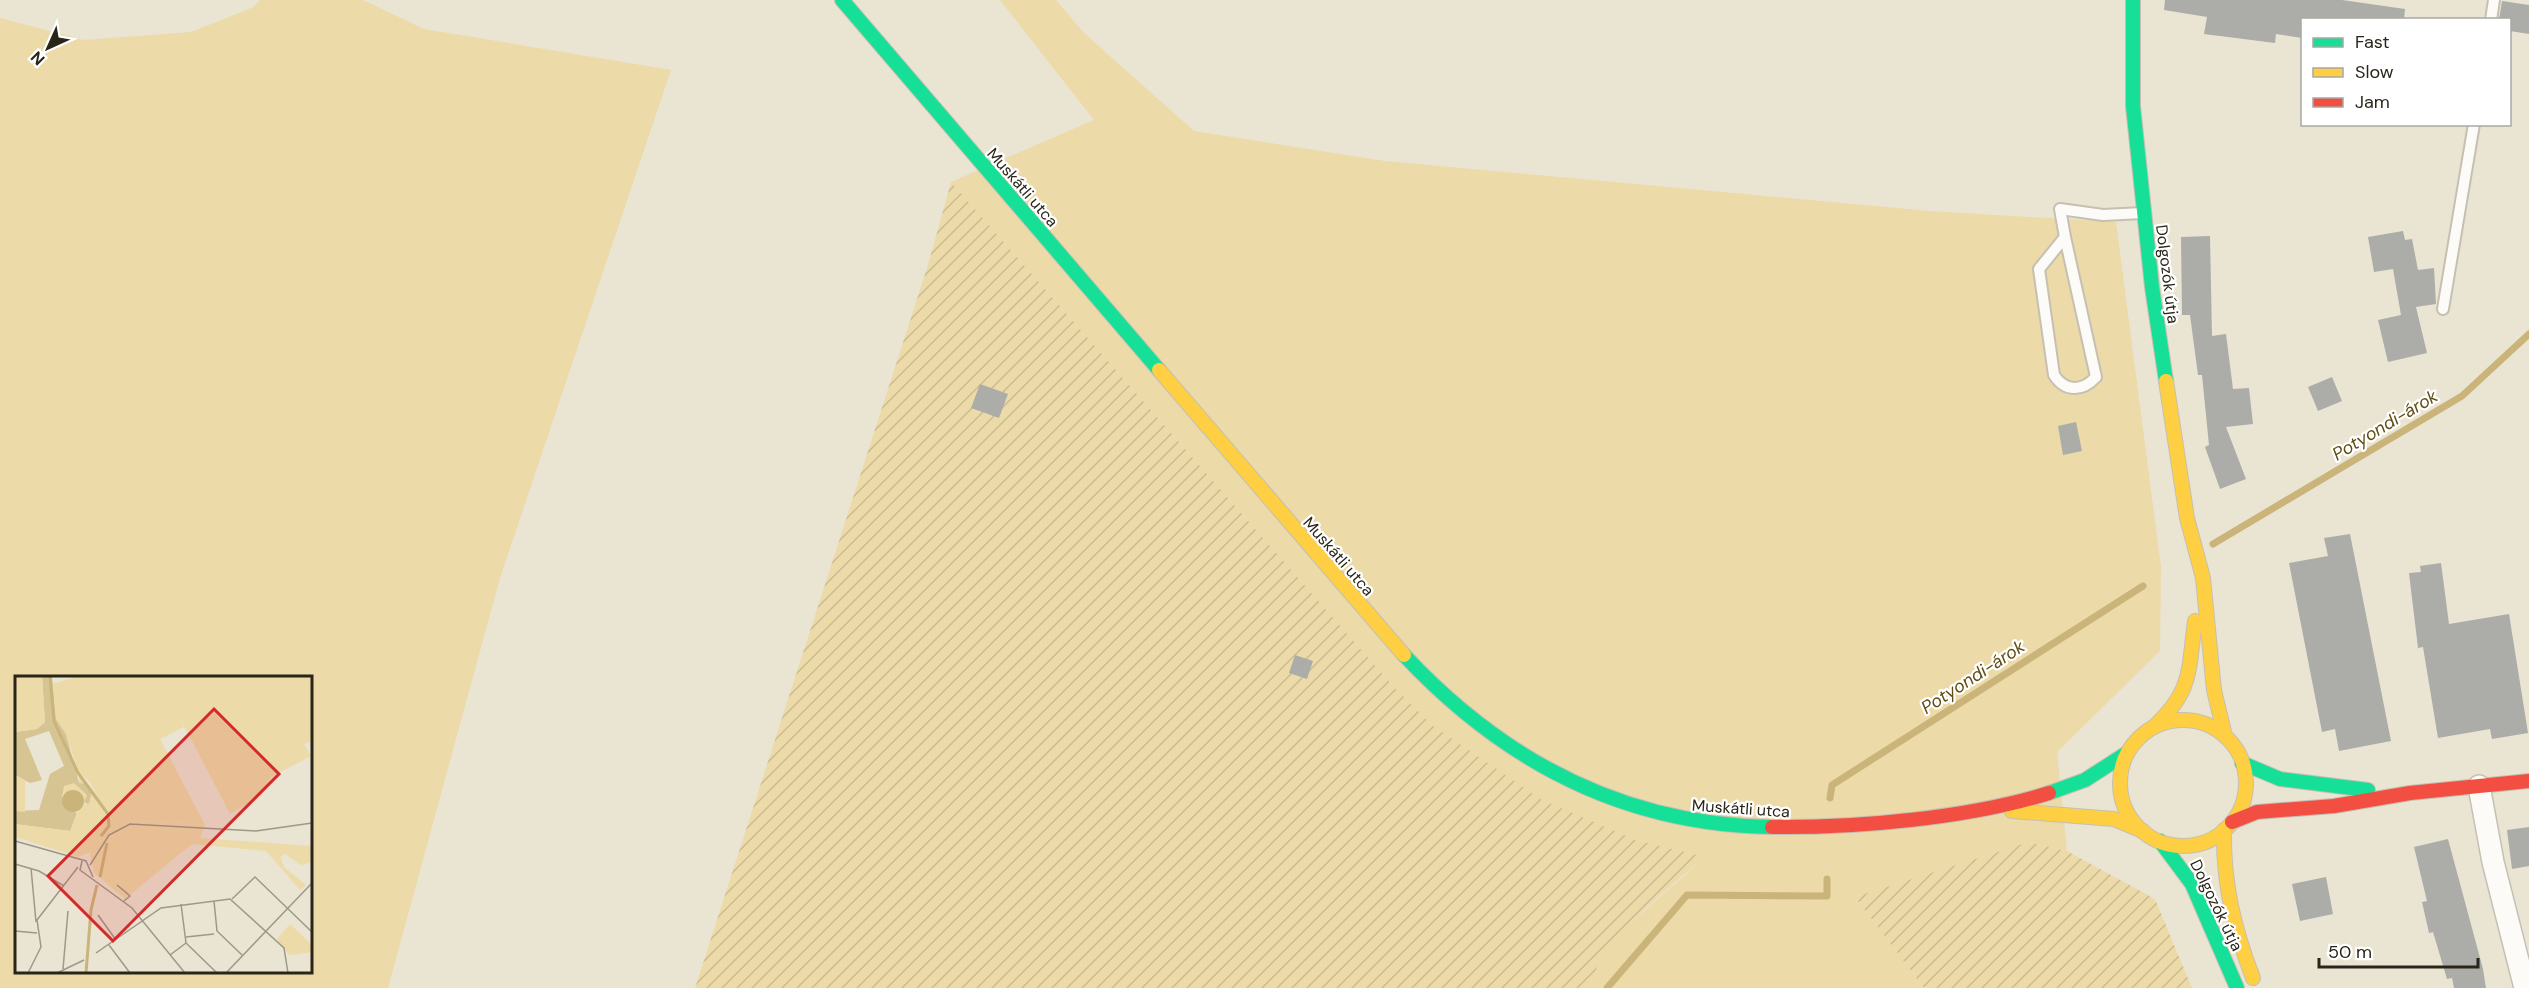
<svg xmlns="http://www.w3.org/2000/svg" width="2529" height="988" font-family="'DM Sans',sans-serif">
<style>
.green{fill:#ecdaa8;fill-rule:evenodd}
.garden{fill:url(#garden-furrows)}
.lines{fill:none;stroke-linecap:round;stroke-linejoin:round}
.stream{stroke:#cab47a;stroke-width:7}
.building{fill:#acaca9}
.lane-casing{stroke:#c5c0b2;stroke-width:14}
.street-casing{stroke:#c5c0b2;stroke-width:24}
.fast-casing{stroke:#c5c0b2;stroke-width:16}
.slow-casing{stroke:#c5c0b2;stroke-width:16}
.jam-casing{stroke:#c5c0b2;stroke-width:16}
.lane{stroke:#fcfbf8;stroke-width:10}
.street{stroke:#fcfbf8;stroke-width:21}
.fast{stroke:#16e098;stroke-width:14}
.slow{stroke:#ffcf43;stroke-width:14}
.jam{stroke:#f24e42;stroke-width:14}
.labels{text-anchor:middle;stroke-width:4.5;stroke-linejoin:round;paint-order:stroke}
.street-label{font-size:16px;fill:#292518;stroke:#fff}
.water-label{font-size:18px;font-style:italic;fill:#604d13;stroke:#fff}
.inset-river{fill:none;stroke:#cab47a;stroke-width:3}
.inset-road{fill:none;stroke:#9d9888;stroke-width:1.5}
.view{fill:#d62828;fill-opacity:0.15;stroke:#d62828;stroke-width:3}
.inset-edge{fill:none;stroke:#292518;stroke-width:3}
</style>
<defs>
<pattern id="garden-furrows" width="10" height="10" patternUnits="userSpaceOnUse" patternTransform="scale(1.5)"><rect width="10" height="10" fill="#ecdaa8"/><path d="M-1 1l2-2M0 10L10 0M9 11l2-2" fill="none" stroke="#cabb90"/></pattern>
</defs>
<rect width="100%" height="100%" fill="#eae4d2"/>
<!-- green -->
<g class="green">
<path d="M 260,0 L 363,0 L 424,29 L 671,70 L 500,578 L 388,988 L 0,988 L 0,18 L 84,40 L 191,32 L 254,7 ZM 16,678 L 310,678 L 310,972 L 16,972 Z"/>
<path d="M 1000,0 L 1056,0 L 1083,32 L 1194,131 L 1385,161 L 1929,211 L 2116,222 L 2161,567 L 2160,651 L 2057,752 L 2067,851 L 2029,842 L 1855,897 L 1924,988 L 1589,988 C 1602,935 1668,895 1704,857 L 1636,840 L 1541,800 L 1432,725 L 1393,686 L 951,182 L 1094,120 Z"/>
</g>
<!-- garden -->
<g class="garden">
<path d="M 951,182 L 1393,686 L 1432,725 L 1542,800 L 1636,840 L 1705,857 C 1668,889 1601,940 1589,988 L 695,988 L 928,265 Z"/>
<polygon points="2029,842 2067,851 2155,899 2192,988 1924,988 1855,897"/>
</g>
<g class="lines">
<!-- stream -->
<g class="stream">
<polyline points="2213,544 2462,396 2529,334"/>
<polyline points="1830,798 1832,785 2143,586"/>
<polyline points="1607,988 1687,895 1827,896 1827,879"/>
</g>
</g>
<!-- building -->
<g class="building">
<polygon points="2165,0 2342,0 2405,9 2404,20 2302,20 2302,38 2276,34 2275,43 2204,34 2207,17 2164,10"/>
<polygon points="2502,1 2529,5 2529,34 2510,31 2510,20 2499,20"/>
<polygon points="2403,231 2405,240 2412,239 2418,270 2434,268 2436,304 2416,307 2427,353 2388,362 2378,320 2401,315 2393,269 2374,272 2368,237"/>
<polygon points="2210,236 2212,336 2226,334 2233,389 2249,388 2253,424 2226,427 2246,479 2220,489 2205,447 2209,445 2202,375 2198,375 2190,315 2182,315 2181,237"/>
<polygon points="2332,377 2342,401 2318,411 2308,387"/>
<polygon points="980,384 1008,394 999,418 971,408"/>
<polygon points="2076,422 2082,451 2063,455 2058,426"/>
<polygon points="2350,534 2391,741 2339,751 2335,729 2322,732 2289,563 2328,556 2324,538"/>
<polygon points="2441,563 2449,624 2509,614 2528,733 2492,739 2490,729 2438,738 2423,647 2418,648 2409,573 2421,572 2420,566"/>
<polygon points="1295,655 1313,661 1307,679 1289,673"/>
<polygon points="2529,827 2529,866 2512,869 2507,830"/>
<polygon points="2448,839 2483,969 2486,988 2454,988 2452,978 2447,979 2433,932 2429,933 2422,902 2427,901 2414,847"/>
<polygon points="2326,877 2333,914 2300,921 2292,884"/>
</g>
<g class="lines">
<!-- lane casing -->
<g class="lane-casing">
<g id="lane">
<polyline points="2491,20 2494,0"/>
<path d="M 2065,237 L 2096,377 C 2082,392 2065,392 2054,375 L 2039,269 L 2065,237 L 2060,209 L 2103,215 L 2143,213"/>
<polyline points="2443,309 2474,124"/>
</g>
</g>
<!-- street casing -->
<g class="street-casing">
<polyline id="street" points="2479,786 2493,862 2525,988"/>
</g>
<!-- fast casing -->
<g class="fast-casing">
<g id="fast">
<polyline points="842,0 1159,370"/>
<polyline points="2133,0 2133,106 2152,287 2166,381"/>
<path d="M 1404,655 C 1504,762 1624,825 1772,827"/>
<polyline points="2242,763 2280,779 2368,790"/>
<polyline points="2049,793 2085,780 2127,753"/>
<polyline points="2160,841 2192,884 2237,988"/>
</g>
</g>
<!-- slow casing -->
<g class="slow-casing">
<g id="slow">
<polyline points="1159,370 1404,655"/>
<polyline points="2166,381 2187,518 2203,578 2214,690 2225,736"/>
<circle cx="2183" cy="783" r="63"/>
<path d="M 2154,727 C 2193,690 2188,672 2195,621"/>
<polyline points="2012,811 2114,819 2143,831"/>
<path d="M 2224,830 C 2223,883 2234,929 2253,978"/>
</g>
</g>
<!-- jam casing -->
<g class="jam-casing">
<g id="jam">
<polyline points="2232,822 2257,812 2334,806 2410,793 2529,781"/>
<path d="M 1772,827 C 1857,828 1969,818 2049,793"/>
</g>
</g>
<!-- lane -->
<use href="#lane" class="lane"/>
<!-- street -->
<use href="#street" class="street"/>
<!-- fast -->
<use href="#fast" class="fast"/>
<!-- slow -->
<use href="#slow" class="slow"/>
<!-- jam -->
<use href="#jam" class="jam"/>
</g>
<g class="labels">
<!-- street labels -->
<g class="street-label">
<text transform="translate(1023 187) rotate(49)" y="6">Muskátli utca</text>
<text transform="translate(2168 274) rotate(83)" y="6">Dolgozók útja</text>
<text transform="translate(1339 556) rotate(49)" y="6">Muskátli utca</text>
<text transform="translate(1741 808) rotate(4)" y="6">Muskátli utca</text>
<text transform="translate(2217 905) rotate(64)" y="6">Dolgozók útja</text>
</g>
<!-- water labels -->
<g class="water-label">
<text transform="translate(2385 425) rotate(-31)" y="6">Potyondi-árok</text>
<text transform="translate(1973 677) rotate(-33)" y="6">Potyondi-árok</text>
</g>
</g>
<!-- overview -->
<g transform="translate(15 676)">
<rect width="297" height="297" fill="#eae4d2"/>
<path d="M 143,0 L 297,0 L 297,65 L 289,68 L 296,80 L 256,101 L 247,119 L 215,138 ZM 64,97 L 89,127 L 95,139 L 96,153 L 122,145 L 190,149 L 185,162 L 297,170 L 297,186 L 286,189 L 270,178 L 265,181 L 269,191 L 291,209 L 285,214 L 251,175 L 177,168 L 110,223 L 79,197 L 71,159 L 55,155 L 65,132 L 77,123 L 64,107 ZM 275,248 L 297,269 L 297,276 L 274,279 L 262,263 Z" fill="#ecdaa8"/>
<path d="M 27,0 L 37,0 L 41,43 L 51,58 L 64,107 L 71,108 L 77,116 L 74,128 L 47,119 L 50,131 L 62,137 L 55,155 L 0,148 L 0,135 L 24,134 L 35,98 L 49,90 L 34,55 L 10,63 L 27,104 L 15,107 L 0,99 L 0,56 L 22,53 L 30,46 Z" fill="#d6c493"/>
<path d="M 59,107 L 72,119 L 68,129 L 66,119 L 59,115 L 47,120 L 49,110 Z" fill="#ecdaa8"/>
<path d="M 0,0 L 27,0 L 30,46 L 22,53 L 0,56 ZM 63,0 L 144,0 L 169,51 L 145,63 L 190,149 L 122,145 L 96,154 L 95,139 L 74,105 L 64,97 L 51,58 L 41,43 L 38,8 ZM 0,99 L 10,104 L 10,136 L 0,135 ZM 0,148 L 55,155 L 83,161 L 75,176 L 63,181 L 0,161 Z" fill="#ecdaa8"/>
<path d="M47 125a11 11 0 1 1 22 0a11 11 0 1 1-22 0Z" fill="#cab47a"/>
<path class="inset-river" d="M 35,0 L 39,45 L 63,97 L 93,138 L 94,150 L 86,160M 85,201 L 92,167M 71,297 L 76,234 L 82,209"/>
<path class="inset-road" d="M 0,165 L 71,185 L 78,201M 67,185 L 65,194 L 117,232 L 170,297M 0,188 L 24,195 L 49,210M 75,189 L 94,159 L 115,148 L 241,155 L 297,147M 16,192 L 21,246M 217,223 L 240,201 L 297,256M 109,225 L 115,220 L 102,209 L 113,218M 199,225 L 202,255 L 227,279M 166,228 L 171,267 L 202,297M 83,239 L 101,264M 0,255 L 22,257M 171,261 L 199,258M 94,269 L 115,297M 81,277 L 146,232 L 215,223 L 269,272 L 273,297M 155,279 L 171,267M 48,293 L 53,235M 13,297 L 26,271 L 22,244 L 63,191M 42,297 L 69,284M 211,297 L 297,207"/>
<path class="view" d="M 199,33 L 264,98 L 98,265 L 33,200 Z"/>
<rect width="297" height="297" class="inset-edge"/>
</g>
<!-- legend -->
<rect x="2301" y="18" width="210" height="108" fill="#ffffff" stroke="#a9a8a3" stroke-width="1.5"/>
<rect x="2313" y="38" width="30" height="9" fill="#16e098" stroke="#a9a8a3" stroke-width="1.5"/>
<text x="2355" y="48" font-size="18" fill="#292518">Fast</text>
<rect x="2313" y="68" width="30" height="9" fill="#ffcf43" stroke="#a9a8a3" stroke-width="1.5"/>
<text x="2355" y="78" font-size="18" fill="#292518">Slow</text>
<rect x="2313" y="98" width="30" height="9" fill="#f24e42" stroke="#a9a8a3" stroke-width="1.5"/>
<text x="2355" y="108" font-size="18" fill="#292518">Jam</text>
<!-- north arrow -->
<g transform="translate(48 48) rotate(225)" stroke="#ffffff" stroke-width="4.5" paint-order="stroke">
<path d="M0-4.5L10 22L0 15L-10 22Z" fill="#292518"/>
<text y="-9" font-size="16" font-weight="bold" text-anchor="middle" fill="#292518">N</text>
</g>
<!-- scale -->
<path d="M2319 958v9h159v-9" fill="none" stroke="#292518" stroke-width="3"/>
<text x="2328" y="958" font-size="18" fill="#292518" stroke="#ffffff" stroke-width="4.5" paint-order="stroke">50 m</text>
</svg>
